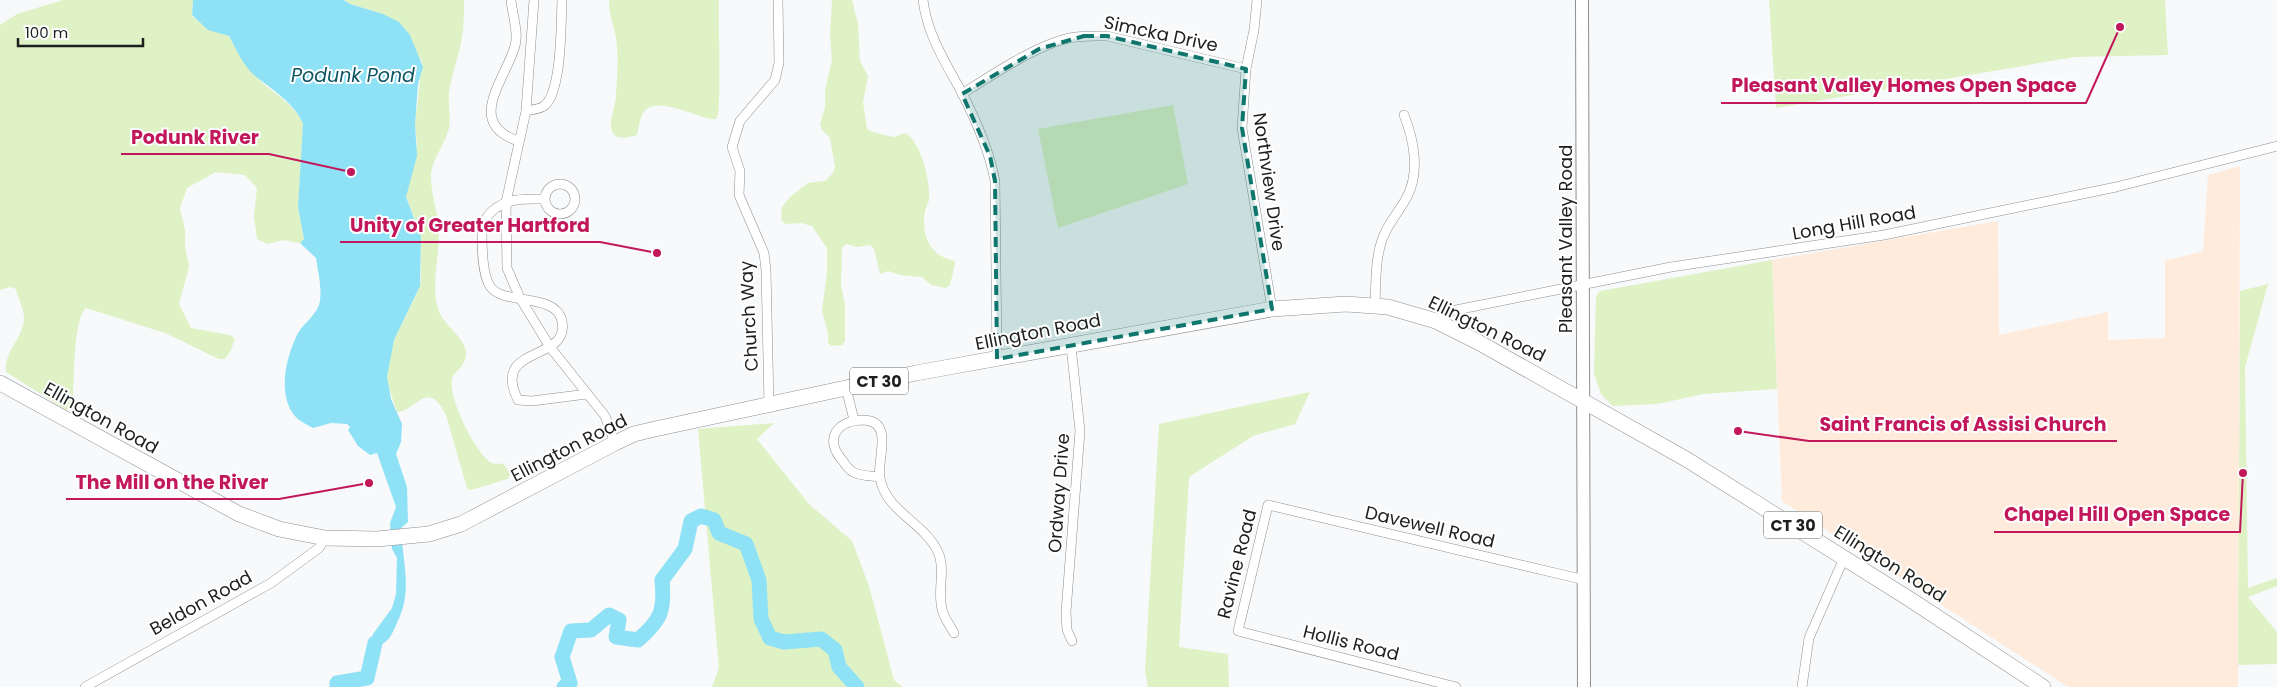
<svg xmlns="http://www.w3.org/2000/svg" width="2277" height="687" font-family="Poppins,sans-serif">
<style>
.education{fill:#ffebdc}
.green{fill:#def2c5}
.water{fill:#8fe1f6}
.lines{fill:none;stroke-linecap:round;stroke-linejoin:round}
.river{stroke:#8fe1f6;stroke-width:15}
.street-casing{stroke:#8f8f90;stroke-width:10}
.secondary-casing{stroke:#8f8f90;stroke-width:14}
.primary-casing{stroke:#8f8f90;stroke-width:16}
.street{stroke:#fff;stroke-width:9}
.secondary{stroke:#fff;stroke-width:12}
.primary{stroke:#fff;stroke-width:15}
.marked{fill:#0f766e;fill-opacity:0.2;stroke:#0f766e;stroke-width:4;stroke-dasharray:10 6;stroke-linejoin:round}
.labels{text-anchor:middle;stroke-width:4;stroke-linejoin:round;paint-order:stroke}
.shield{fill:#fff;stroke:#616262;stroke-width:1}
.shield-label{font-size:16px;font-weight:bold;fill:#1d1e1e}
.street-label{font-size:18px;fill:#1d1e1e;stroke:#fff}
.water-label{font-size:19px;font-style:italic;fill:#0d5563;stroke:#fff}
.leader{fill:none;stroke:#c2185b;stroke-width:2}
.callout-dot{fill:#c2185b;stroke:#fff;stroke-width:2}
.callout-label{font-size:19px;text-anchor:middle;font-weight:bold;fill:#c2185b;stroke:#fff;stroke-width:4;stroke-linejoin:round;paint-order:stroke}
</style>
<rect width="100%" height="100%" fill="#f8f9fa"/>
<!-- education -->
<polygon class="education" points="2240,166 2238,687 2068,687 1782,501 1772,260 1998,221 1999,335 2108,312 2108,340 2165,338 2165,261 2203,251 2208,175"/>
<!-- green -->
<g class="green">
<path d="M 63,0 L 193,0 L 192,16 L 209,30 L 229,36 C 236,49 242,61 252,72 C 267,91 294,101 303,124 L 298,207 L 304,239 L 300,243 L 283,240 L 268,244 L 257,239 L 254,216 L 257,188 L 245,175 L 216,172 L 187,188 L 180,208 L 185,230 L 185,246 L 189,267 L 179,304 L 191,328 L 230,335 L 235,339 L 231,350 L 225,359 L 219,359 L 165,333 L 86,308 C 73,319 74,383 73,403 L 71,408 L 66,410 L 6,372 C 3,354 22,339 24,320 C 25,310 18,299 16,289 L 10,287 L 0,290 L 0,25 L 17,14 Z"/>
<path d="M 345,0 L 464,0 C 464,13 464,25 462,38 C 459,56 451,75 449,94 C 448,105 451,117 449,128 C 445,145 431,160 431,177 C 431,196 439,215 439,234 C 439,258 431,285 438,309 C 443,326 466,337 466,354 C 465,368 453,372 452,379 C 448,398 475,452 490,462 C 494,465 500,463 504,464 L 510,474 L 508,479 C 494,482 482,488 469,490 L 467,488 L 446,415 C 427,377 416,412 397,412 L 387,382 L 389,356 L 394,340 L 418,291 L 421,281 L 421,248 L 416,222 L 406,197 L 417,144 L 415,125 L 422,61 L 383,14 L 350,4 Z"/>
<path d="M 609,0 L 719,0 C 718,15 722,113 717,118 C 709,126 657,91 643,113 C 639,119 639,128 637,135 C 630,137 617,141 613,133 C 607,122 616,107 616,95 C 617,77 619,56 616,38 C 614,24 608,14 609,0 Z"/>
<path d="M 832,0 L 852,0 L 858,24 L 860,61 L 868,76 L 863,102 L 867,129 C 873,133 886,135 894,137 L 905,133 C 921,141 931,183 929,200 C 928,204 926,207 925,211 C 921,235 929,256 955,261 L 955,264 L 950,285 L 946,288 L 931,285 L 922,277 L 900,275 L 888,271 L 880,274 L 874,248 L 869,245 L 857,247 L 846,244 L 842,248 L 841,285 L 845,305 L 845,341 L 842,345 L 831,346 L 828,342 L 828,333 L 822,311 L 827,272 L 827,248 L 812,226 L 801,223 L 785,224 L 781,219 L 782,207 L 790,197 L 808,183 L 825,181 L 833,173 L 835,167 L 830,138 L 822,130 L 820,124 L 825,108 L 825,90 L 832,60 L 830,37 Z"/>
<polygon points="1769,0 2165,0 2168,55 2075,57 1776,108"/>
<polygon points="1173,105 1188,184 1058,228 1038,129"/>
<polygon points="1772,260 1777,389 1703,394 1658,404 1612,406 1601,394 1594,373 1596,296 1600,291"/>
<polygon points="2268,284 2245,367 2248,588 2277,578 2277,586 2248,597 2277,632 2277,664 2238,665 2240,291"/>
<polygon points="1310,392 1295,424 1253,436 1189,477 1179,647 1228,654 1229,687 1148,687 1145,672 1159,424"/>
<polygon points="774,423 757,439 809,504 852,541 869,586 894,680 903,687 712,687 719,668 698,429"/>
</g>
<!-- water -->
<path class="water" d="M 193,0 L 344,0 L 350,4 L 383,14 L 399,22 L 410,35 L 423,67 L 418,84 L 415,125 L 417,156 L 406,197 L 421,237 L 420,286 L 394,340 L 387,377 L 391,399 L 402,424 L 401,442 L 396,454 L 407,487 L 408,522 L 401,528 C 402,557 412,587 400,616 C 397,622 394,631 390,637 C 381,649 377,640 374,661 L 371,662 L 369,660 L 368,651 L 373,634 L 392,608 L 396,594 L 397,558 L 392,549 L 390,523 L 396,507 L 377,453 L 370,455 L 358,446 L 348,430 L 350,427 L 347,424 L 331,423 L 313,428 C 308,425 303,423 299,420 C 275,400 286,356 298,333 C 304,323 315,316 319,305 C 323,291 318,272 316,258 L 300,243 L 304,239 L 298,207 L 303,124 C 295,103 271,89 254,75 C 243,65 236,49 229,36 L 208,30 L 192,15 Z"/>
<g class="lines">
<!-- river -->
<g class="river">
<polyline points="337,687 337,683 367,678 375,643"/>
<path d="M 564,687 L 570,683 L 562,657 L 571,631 L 591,630 L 609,615 L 619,620 L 616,637 L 638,640 C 661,620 665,611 662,580 L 685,549 L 691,521 L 701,516 L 714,520 L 719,533 L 746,544 L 759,580 L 761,619 L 770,638 L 784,642 L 821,639 L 835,650 L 839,667 L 857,687"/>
</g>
<!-- street casing -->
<g class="street-casing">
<g id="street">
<path d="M 511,0 C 512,13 519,33 515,46 C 505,80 465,123 518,141"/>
<polyline points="534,0 526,111 506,202 507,268 520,298 550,347 605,416 615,443"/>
<path d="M 923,0 C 927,34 945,62 961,91 C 976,120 989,149 995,181 L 997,359"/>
<polyline points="1257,0 1254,30 1246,69 1242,128 1272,309"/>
<path d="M 962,94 C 990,76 1034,47 1065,39 C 1079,35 1093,36 1107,36 L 1246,69"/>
<path d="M 526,111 C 531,110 540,109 544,106 C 562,93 561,22 562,0"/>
<circle cx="560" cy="199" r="15"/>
<path d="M 543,199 C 525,199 511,198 496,208 C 486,215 483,223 482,234 C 482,247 482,274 490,286 C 502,306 556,292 562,321 C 570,363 490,344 518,400 L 532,401 L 587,394"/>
<path d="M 1375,305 C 1376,284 1375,260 1382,240 C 1387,224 1399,212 1407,197 C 1420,172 1414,140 1404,115"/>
<polyline points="1436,321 1451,311 1671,267 1884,235 2116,187 2277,146"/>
<polyline points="1071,346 1080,431 1066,612 1067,630 1072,641"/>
<polyline points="846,388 854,420"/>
<polyline points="769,404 766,270 764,253 739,195 740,171 732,147 740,121 775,80 779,63 778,0"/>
<path d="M 879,477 C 872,476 860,476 853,472 C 849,470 845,464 843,461 C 823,439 837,420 864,420 C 895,421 876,462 880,478 C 886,512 924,522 938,552 C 946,570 937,590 942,609 C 943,617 950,625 954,633"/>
<polyline points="85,687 271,583 319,548 325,538"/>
<polyline points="1456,687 1238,631 1268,505 1585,580"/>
<polyline points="1802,687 1809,638 1844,558"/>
</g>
</g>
<!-- secondary casing -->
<g class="secondary-casing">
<polyline id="secondary" points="1582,0 1584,687"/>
</g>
<!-- primary casing -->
<g class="primary-casing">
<polyline id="primary" points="0,383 239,514 279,529 325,538 377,539 429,534 461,524 615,443 634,434 655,429 916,373 1272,309 1346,304 1388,307 1436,321 1478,342 1686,459 1911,600 2043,687"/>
</g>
<!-- street -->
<use href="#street" class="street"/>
<!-- secondary -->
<use href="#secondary" class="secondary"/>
<!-- primary -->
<use href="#primary" class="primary"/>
</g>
<!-- marked area -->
<path class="marked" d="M 1084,36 L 1107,36 L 1246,69 L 1242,128 L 1272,309 L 997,359 L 995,181 L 990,156 L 962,94 L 1039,49 Z"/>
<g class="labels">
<!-- shield labels -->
<g class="shield">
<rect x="850" y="367.5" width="58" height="27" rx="4"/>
<rect x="1764" y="511.5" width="58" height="27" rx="4"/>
</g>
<g class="shield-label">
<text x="879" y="387">CT 30</text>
<text x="1793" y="531">CT 30</text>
</g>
<!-- street labels -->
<g class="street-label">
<text transform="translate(1161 34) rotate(12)" y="6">Simcka Drive</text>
<text transform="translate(1269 182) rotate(82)" y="6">Northview Drive</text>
<text transform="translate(1854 223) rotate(-10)" y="6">Long Hill Road</text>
<text transform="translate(1566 239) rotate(-90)" y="6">Pleasant Valley Road</text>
<text transform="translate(749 316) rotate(-93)" y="6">Church Way</text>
<text transform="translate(1487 329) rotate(26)" y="6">Ellington Road</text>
<text transform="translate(1038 332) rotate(-11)" y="6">Ellington Road</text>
<text transform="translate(101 418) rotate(29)" y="6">Ellington Road</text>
<text transform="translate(569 448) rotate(-27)" y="6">Ellington Road</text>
<text transform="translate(1059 493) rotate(-86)" y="6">Ordway Drive</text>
<text transform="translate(1430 527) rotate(13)" y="6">Davewell Road</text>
<text transform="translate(1237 564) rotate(-76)" y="6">Ravine Road</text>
<text transform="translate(1890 564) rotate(32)" y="6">Ellington Road</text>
<text transform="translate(201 603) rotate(-29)" y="6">Beldon Road</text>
<text transform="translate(1351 643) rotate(14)" y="6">Hollis Road</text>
</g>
<!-- water labels -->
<g class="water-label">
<text x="353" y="82">Podunk Pond</text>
</g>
</g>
<!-- callouts -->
<path class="leader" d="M2120 27L2086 103H1721M351 172L269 154H121M657 253L600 242H340M1738 431L1809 441H2117M369 483L279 499H66M2243 473L2240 532H1994"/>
<g class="callout-dot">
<circle cx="2120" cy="27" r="5"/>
<circle cx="351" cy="172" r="5"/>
<circle cx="657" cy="253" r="5"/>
<circle cx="1738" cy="431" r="5"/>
<circle cx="369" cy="483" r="5"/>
<circle cx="2243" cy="473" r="5"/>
</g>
<g class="callout-label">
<text x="1904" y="92">Pleasant Valley Homes Open Space</text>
<text x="195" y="144">Podunk River</text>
<text x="470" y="232">Unity of Greater Hartford</text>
<text x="1963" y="431">Saint Francis of Assisi Church</text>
<text x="172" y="489">The Mill on the River</text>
<text x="2117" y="521">Chapel Hill Open Space</text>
</g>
<!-- scale -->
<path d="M18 38v8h125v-8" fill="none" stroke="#1d1e1e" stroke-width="2.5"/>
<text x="25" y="38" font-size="15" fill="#1d1e1e" stroke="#ffffff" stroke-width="4" paint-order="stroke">100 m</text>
</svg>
